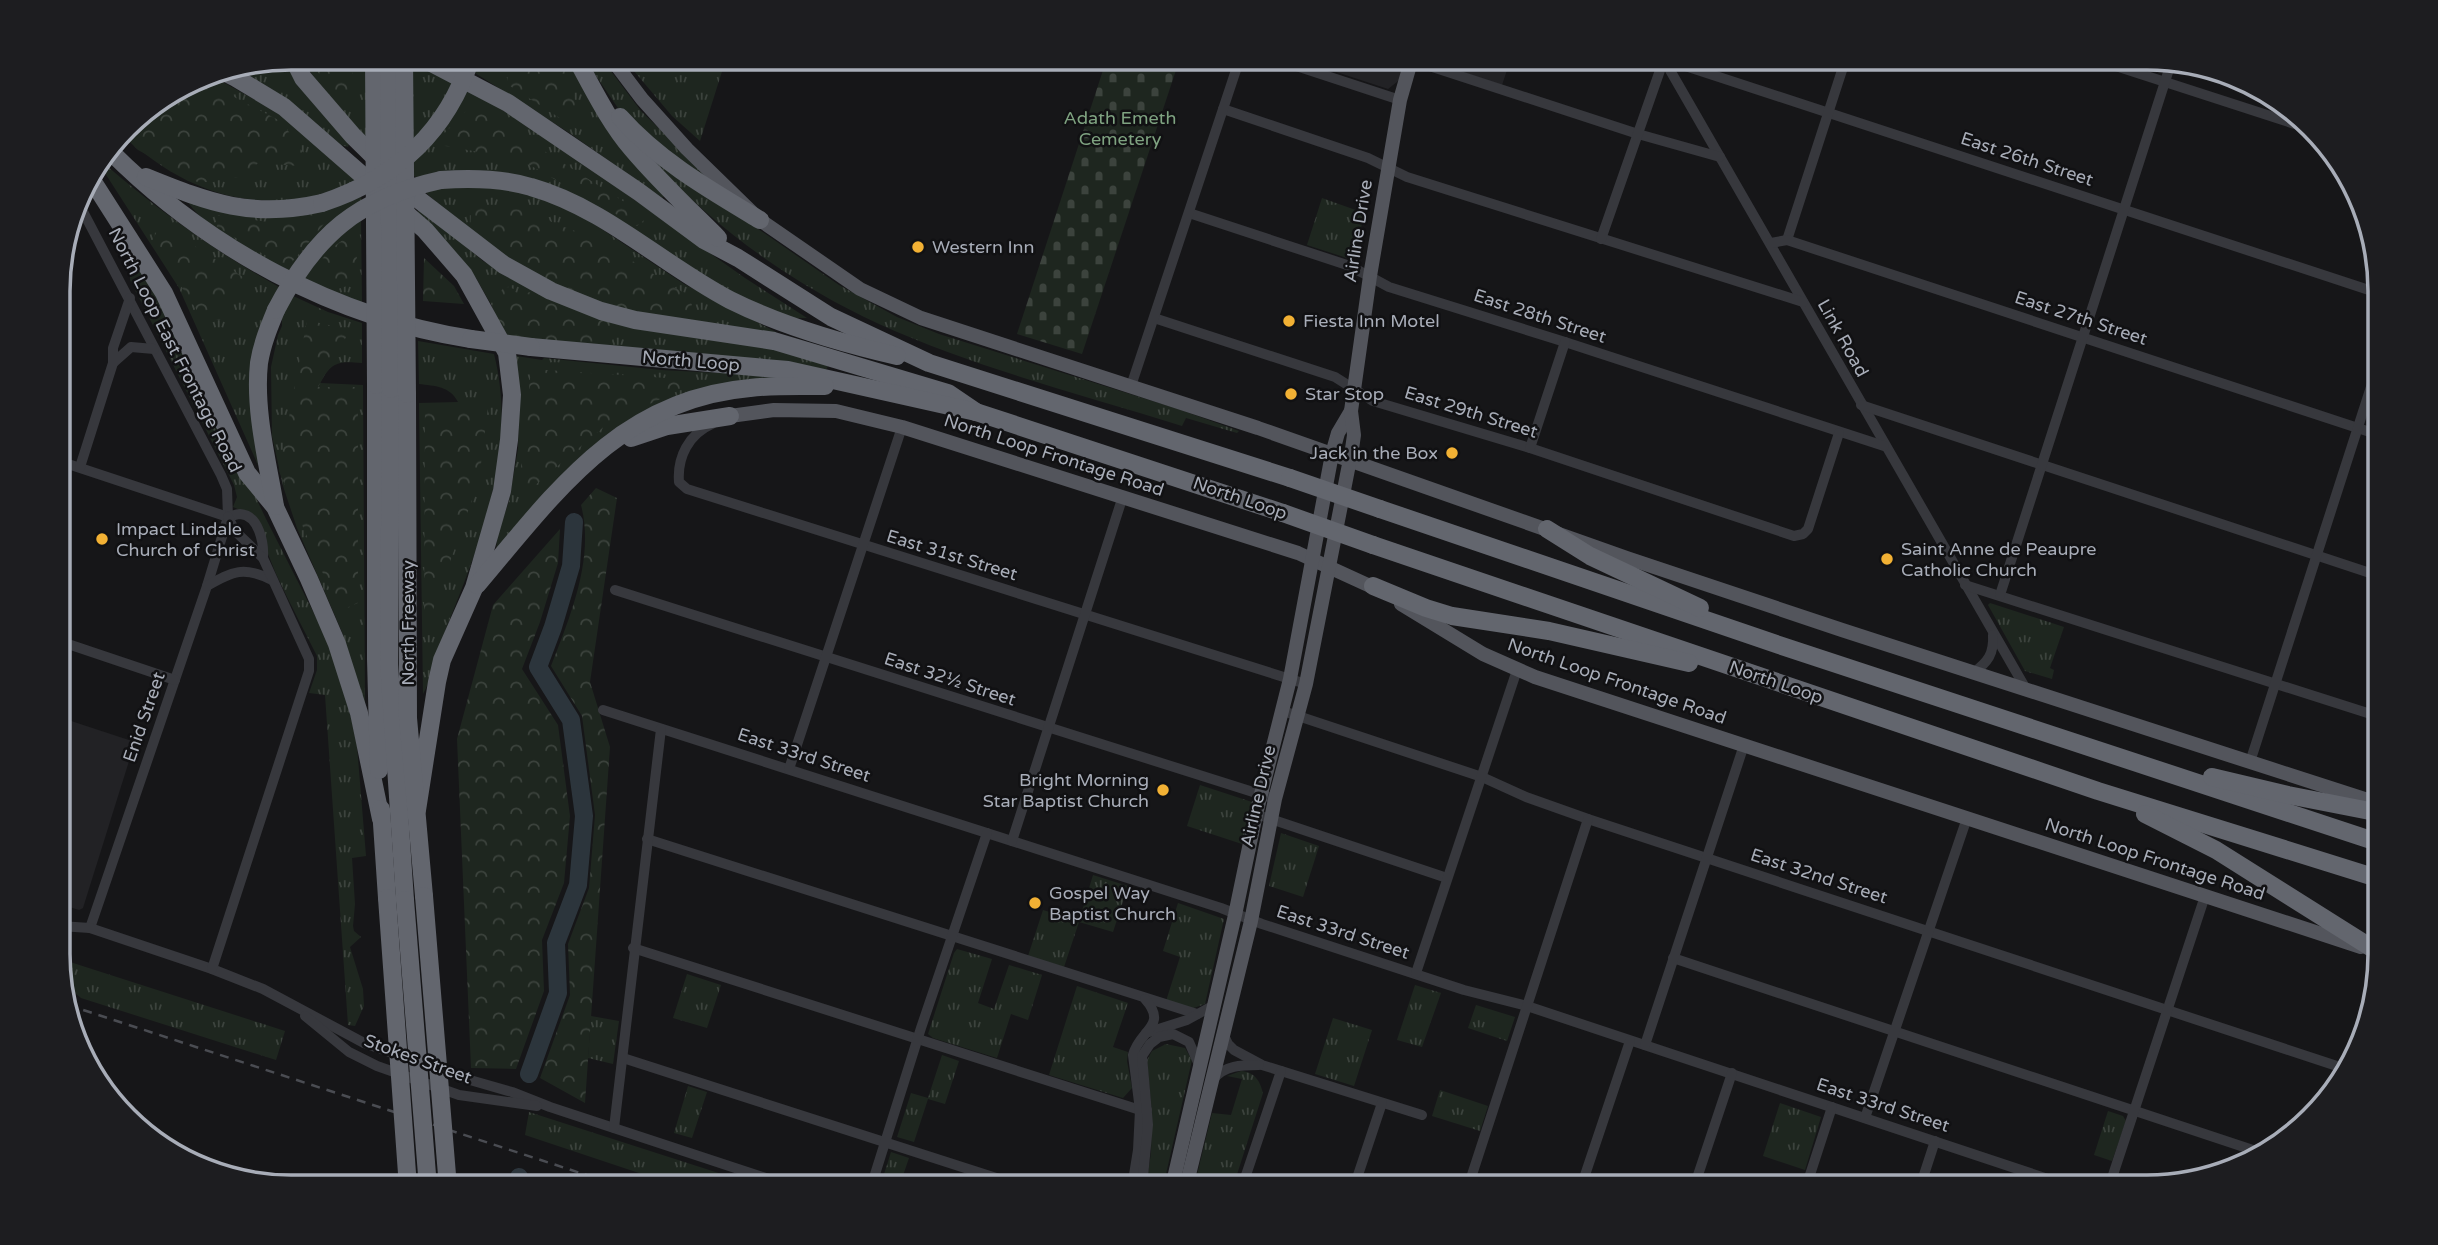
<svg xmlns="http://www.w3.org/2000/svg" width="2438" height="1245" font-family="'Varela Round',sans-serif">
<style>
.built{fill:#222225}
.grass{fill:url(#grass-tufts)}
.forest{fill:url(#forest-crowns)}
.cemetery{fill:url(#cemetery-stones)}
.lines{fill:none;stroke-linecap:round;stroke-linejoin:round}
.river{stroke:#2c353c;stroke-width:18}
.minor{stroke:#37383d;stroke-width:10}
.major{stroke:#53555c;stroke-width:14}
.highway{stroke:#63666e;stroke-width:18}
.rail{stroke:#4a4c52;stroke-width:2.5;stroke-dasharray:9 7;stroke-linecap:butt}
.highway-bridge{stroke:#63666e;stroke-width:18}
.poi-dot{fill:#f2b134;stroke:#111113;stroke-width:2.5}
.labels{text-anchor:middle;stroke-width:5;stroke-linejoin:round;paint-order:stroke}
.park-label{font-size:18px;fill:#7fa381;stroke:#111113}
.street-label{font-size:18px;fill:#a8adb8;stroke:#111113}
.poi-label{font-size:18px;fill:#a8adb8;stroke:#111113;text-anchor:start}
.rim{fill:none;stroke:#a8adb8;stroke-width:3.5}
</style>
<defs>
<pattern id="grass-tufts" width="24" height="20" patternUnits="userSpaceOnUse" patternTransform="scale(1.75)"><rect width="24" height="20" fill="#1e261f"/><path d="M3 7l-1-3M5 7V3M7 7l1-3M15 17l-1-3M17 17v-4M19 17l1-3" fill="none" stroke="#3c433d"/></pattern>
<pattern id="forest-crowns" width="20" height="18" patternUnits="userSpaceOnUse" patternTransform="scale(1.75)"><rect width="20" height="18" fill="#1e261f"/><path d="M2 6a3 3 0 1 1 6 0M12 15a3 3 0 1 1 6 0" fill="none" stroke="#3c433d"/></pattern>
<pattern id="cemetery-stones" width="16" height="16" patternUnits="userSpaceOnUse" patternTransform="scale(1.75)"><rect width="16" height="16" fill="#1e261f"/><path d="M2 7V4a2 2 0 0 1 4 0v3zM10 15v-3a2 2 0 0 1 4 0v3z" fill="#3c433d"/></pattern>
</defs>
<rect width="100%" height="100%" fill="#161618"/>
<!-- built -->
<g class="built">
<polygon points="1294,58 1511,58 1502,85 1425,60 1388,89"/>
<polygon points="59,717 135,742 83,908 79,910 60,904"/>
</g>
<!-- grass -->
<g class="grass">
<path d="M 302,58 L 405,58 L 463,86 L 540,133 L 745,278 L 807,318 L 792,318 L 728,291 L 553,186 C 503,166 469,172 418,178 L 410,174 C 368,146 326,101 302,58 Z"/>
<polygon points="479,58 567,58 586,92 664,196 662,198 568,132 475,73"/>
<polygon points="588,58 601,58 641,111 713,181 690,171 620,111 594,73 594,68"/>
<polygon points="623,58 714,58 725,62 700,141 672,116"/>
<polygon points="284,59 312,102 349,143 348,147 341,145 289,102 234,69"/>
<path d="M 208,74 L 272,109 L 295,126 L 359,181 C 271,220 191,199 123,135 L 137,116 L 202,75 Z"/>
<path d="M 652,159 L 685,178 L 839,285 L 897,317 L 939,334 L 1178,409 L 1239,431 L 1237,433 L 1186,418 L 1182,426 C 1081,394 976,368 879,324 C 793,284 715,229 652,159 Z"/>
<path d="M 107,166 C 162,213 216,252 279,287 L 267,314 L 261,464 L 258,465 L 179,288 L 103,170 Z"/>
<polygon points="447,187 505,188 546,199 582,216 684,284 776,332 775,335 661,318 470,232 424,191"/>
<path d="M 361,196 L 362,202 L 302,252 L 288,272 C 259,257 205,229 188,202 L 342,204 Z"/>
<polygon points="1322,198 1364,213 1355,258 1347,258 1307,245"/>
<polygon points="418,206 483,261 548,299 635,328 765,348 787,352 828,366 826,370 505,337 492,306 476,278 418,215"/>
<polygon points="361,218 362,304 300,279 313,261"/>
<path d="M 130,251 L 169,314 L 266,519 L 327,639 L 350,712 L 357,746 L 366,856 L 352,858 L 355,904 L 353,926 L 354,931 L 361,937 L 350,947 L 363,989 L 364,1006 L 355,1026 L 348,1025 L 325,695 L 309,693 L 317,670 L 317,656 C 304,630 290,604 278,578 C 268,557 258,516 233,507 L 237,497 L 234,485 L 130,280 Z"/>
<path d="M 291,295 L 328,312 L 362,323 L 362,363 C 339,361 332,361 320,383 L 363,385 L 365,706 L 342,632 L 297,528 L 283,486 L 272,436 L 271,367 L 278,335 L 282,326 L 282,315 Z"/>
<path d="M 418,341 L 494,354 C 519,453 478,548 442,639 C 435,656 432,679 423,694 L 419,403 L 458,402 C 450,386 435,386 419,384 Z"/>
<polygon points="510,355 542,360 544,358 661,370 720,373 727,371 787,377 673,401 496,550 498,533 509,501 518,449 519,401"/>
<polygon points="1990,603 2064,627 2050,668 2054,670 2052,679 2025,671 1988,605"/>
<polygon points="1200,785 1252,802 1242,844 1187,826"/>
<polygon points="1281,833 1319,846 1303,897 1269,886"/>
<polygon points="1093,875 1128,886 1113,932 1079,922 1064,967 1028,956 1043,910 1079,921"/>
<polygon points="1178,903 1224,919 1205,1004 1191,1009 1166,1001 1180,957 1163,951"/>
<polygon points="957,949 992,959 978,1003 994,1009 1009,965 1042,975 1028,1020 1011,1014 997,1058 933,1038 928,1034 954,953"/>
<polygon points="70,962 285,1031 276,1060 81,998 63,983"/>
<polygon points="687,974 721,985 707,1028 673,1018"/>
<polygon points="1415,985 1441,993 1422,1047 1397,1040"/>
<polygon points="1077,986 1128,1003 1113,1047 1128,1052 1127,1061 1132,1088 1123,1098 1049,1075"/>
<polygon points="1476,1005 1515,1017 1507,1041 1468,1028"/>
<polygon points="591,1016 619,1021 613,1064 588,1058"/>
<polygon points="1333,1018 1372,1030 1354,1086 1315,1074"/>
<polygon points="1166,1044 1185,1048 1192,1060 1163,1187 1146,1187 1151,1153 1152,1113 1147,1060 1152,1051"/>
<polygon points="942,1055 959,1061 945,1104 928,1099 914,1142 897,1137 911,1093 928,1098"/>
<path d="M 1241,1071 C 1255,1072 1260,1081 1263,1093 L 1233,1187 L 1194,1187 L 1212,1113 L 1231,1115 L 1242,1079 L 1227,1076 Z"/>
<polygon points="688,1086 707,1092 692,1138 674,1133"/>
<polygon points="1440,1090 1488,1106 1480,1131 1432,1116"/>
<polygon points="1780,1103 1821,1117 1805,1170 1763,1156"/>
<polygon points="2108,1111 2123,1116 2126,1121 2112,1161 2094,1155"/>
<polygon points="529,1112 762,1187 681,1187 525,1135"/>
<polygon points="891,1152 909,1158 899,1187 880,1187"/>
</g>
<!-- forest -->
<g class="forest">
<polygon points="312,58 352,60 354,93 342,100 308,61"/>
<polygon points="509,58 559,58 572,85 580,131 507,84"/>
<polygon points="198,78 282,122 313,167 258,163 245,176 199,183 138,150 123,135 137,116"/>
<polygon points="472,105 648,217 637,226 519,159 434,144"/>
<path d="M 482,207 L 488,211 C 501,210 513,208 526,210 C 539,213 549,222 561,226 C 605,240 642,268 681,291 L 688,297 L 692,305 L 689,310 L 673,320 L 626,311 L 562,288 L 502,256 L 470,232 L 471,211 Z"/>
<polygon points="321,212 334,212 287,268 217,227 216,215 268,222"/>
<polygon points="160,224 243,277 220,320 202,318 152,242"/>
<path d="M 347,237 L 352,237 C 362,252 355,271 347,286 L 335,290 L 322,281 L 315,269 L 329,250 Z"/>
<polygon points="424,258 454,286 464,304 423,301"/>
<polygon points="508,287 514,289 515,297 533,291 615,323 611,348 505,337 492,306 503,288"/>
<polygon points="307,320 350,330 318,387 358,387 358,603 339,611 279,471"/>
<polygon points="531,369 682,379 688,380 686,387 607,424 526,493 519,487"/>
<polygon points="425,407 488,407 479,480 424,635"/>
<path d="M 596,488 L 617,498 L 590,682 L 610,747 L 585,1103 L 540,1078 L 570,995 L 568,944 L 589,888 L 595,815 L 582,716 L 551,666 C 570,617 595,558 581,505 Z"/>
<polygon points="560,529 558,563 540,622 522,669 558,725 570,816 564,883 542,940 544,991 516,1069 471,1068 457,739 493,605"/>
</g>
<!-- cemetery -->
<polygon class="cemetery" points="1107,58 1180,58 1082,354 1017,334"/>
<g class="lines">
<!-- river -->
<g class="river">
<polyline points="529,1074 558,993 556,943 578,885 584,816 571,720 538,667 553,627 571,566 574,522"/>
<polyline points="519,1177 520,1187"/>
</g>
<!-- minor -->
<g class="minor">
<polyline points="1272,58 1400,100"/>
<polyline points="1663,58 2026,689"/>
<polyline points="2091,58 2307,128"/>
<polyline points="1411,60 1638,134 1720,157"/>
<polyline points="1223,109 1368,158 1407,177 1803,302"/>
<polyline points="78,202 221,475 227,489 228,517 207,586 90,928"/>
<polyline points="1189,213 1350,266 1389,287 1565,342 1884,446"/>
<polyline points="1601,239 1664,59 2378,293"/>
<polyline points="1787,240 1846,58"/>
<polyline points="1771,243 1787,240 2379,435"/>
<polyline points="1154,318 1335,377 1373,401 1530,448 1794,536 1803,534 1808,529 1839,433"/>
<polyline points="113,363 131,347 154,349"/>
<polyline points="1131,386 1240,58"/>
<polyline points="1861,405 2379,576"/>
<path d="M 712,424 C 689,434 677,457 679,482 L 687,489 L 1306,684"/>
<polyline points="1530,448 1565,342"/>
<polyline points="59,461 228,517"/>
<polyline points="80,467 113,363 113,348 130,298"/>
<path d="M 228,517 C 232,516 236,514 240,514 C 259,515 264,543 263,558"/>
<polyline points="1965,585 2380,717"/>
<path d="M 207,586 C 233,571 244,566 272,580"/>
<polyline points="615,590 1275,799"/>
<polyline points="2000,595 2171,63"/>
<polyline points="59,641 175,680"/>
<path d="M 1973,673 C 1988,662 1994,654 1993,635"/>
<polyline points="603,710 1221,908 1262,924 1464,990 1527,1006 2072,1187"/>
<polyline points="1283,711 1482,777 1526,797 1588,819 2346,1069"/>
<polyline points="2250,762 2379,362"/>
<polyline points="789,769 902,427"/>
<polyline points="1265,817 1447,878"/>
<polyline points="647,839 1197,1014"/>
<polyline points="1012,841 1123,496"/>
<polyline points="60,926 90,928 212,969 263,989 364,1043 470,1080 512,1092 550,1107 793,1187"/>
<polyline points="633,948 1140,1110 1147,1110"/>
<polyline points="1673,958 2262,1153"/>
<polyline points="212,969 309,671 309,659 263,558 235,531 228,517"/>
<polyline points="1416,973 1517,670"/>
<polyline points="305,1016 349,1052 377,1066 459,1095 537,1106"/>
<polyline points="1146,1033 1187,1020 1214,1005"/>
<polyline points="1223,1033 1228,1044 1234,1050 1262,1065 1422,1115"/>
<polyline points="1645,1045 1744,745"/>
<polyline points="623,1058 1024,1187"/>
<path d="M 1213,1080 C 1223,1065 1243,1065 1259,1065"/>
<polyline points="1865,1118 1967,818"/>
<polyline points="614,1128 661,729"/>
<polyline points="871,1187 921,1028 987,833"/>
<path d="M 1132,1187 L 1138,1150 L 1140,1110 L 1133,1055 C 1139,1030 1169,1026 1145,999"/>
<polyline points="1142,1187 1148,1125 1142,1056 1150,1044 1159,1037 1173,1034 1189,1042 1200,1067"/>
<polyline points="1242,1187 1281,1071"/>
<polyline points="1354,1187 1382,1103"/>
<polyline points="1468,1187 1588,819"/>
<polyline points="1581,1187 1630,1041"/>
<polyline points="1694,1187 1732,1073"/>
<polyline points="1806,1187 1832,1107"/>
<polyline points="1920,1187 1935,1141"/>
<polyline points="2109,1187 2205,896"/>
</g>
<!-- major -->
<g class="major">
<polyline points="611,58 642,99 687,149 760,220 860,289 921,318 1258,428 1627,558 1842,630 2380,804"/>
<polyline points="730,416 774,410 836,411 902,427 1298,553 1381,591"/>
<polyline points="1401,604 1483,654 1535,677 2361,947"/>
<polyline points="1172,1187 1235,915 1256,814 1290,679 1332,454 1338,433 1351,411"/>
<polyline points="1186,1187 1251,921 1275,799 1306,684 1352,449 1354,435 1351,411 1370,276 1400,100 1412,58"/>
</g>
<!-- highway -->
<g class="highway">
<polyline points="293,58 303,78 353,136 414,196 504,265 551,291 601,311 635,320 774,341 948,393 976,412"/>
<polyline points="422,58 508,103 639,192 704,240 738,258 831,317 929,363 1290,478"/>
<path d="M 576,58 C 593,89 609,122 632,149 C 659,181 689,209 718,238"/>
<polyline points="222,71 236,78 284,107 425,230 464,275 507,353 512,395 509,440 502,491 474,588 442,660 437,682 417,810"/>
<path d="M 620,117 C 659,161 710,190 760,220"/>
<path d="M 110,151 C 207,248 335,318 471,339"/>
<polyline points="90,177 164,293 247,473 275,507 309,579 337,644 359,713 381,819"/>
<path d="M 146,177 C 210,203 252,219 322,203"/>
<path d="M 441,180 C 471,178 502,178 531,187 C 605,208 663,265 730,300 C 782,326 841,343 897,356"/>
<polyline points="531,347 788,370 976,412 1283,513"/>
<polyline points="376,385 376,659 379,770"/>
<polyline points="391,389 389,664 405,900"/>
<polyline points="407,394 408,718 424,896"/>
<polyline points="631,438 667,426 730,416"/>
<path d="M 275,506 C 267,460 254,409 259,363 C 262,344 269,327 276,310"/>
<polyline points="1380,509 1779,645 2380,843"/>
<polyline points="1547,529 1590,556 1700,608"/>
<polyline points="1373,545 2098,791 2380,879"/>
<path d="M 477,585 C 554,494 620,399 750,388 C 775,385 800,386 825,386"/>
<polyline points="1373,586 1426,608 1452,616 1549,631 1689,663"/>
<polyline points="2212,777 2288,795 2380,813"/>
<polyline points="381,809 387,898"/>
<polyline points="2145,814 2216,850 2378,952"/>
</g>
<!-- rail -->
<polyline class="rail" points="68,1005 623,1187"/>
<!-- highway-bridge -->
<g class="highway-bridge">
<polyline points="374,58 376,385"/>
<polyline points="389,58 391,389"/>
<polyline points="404,58 407,394"/>
<path d="M 322,203 C 395,179 447,132 471,58"/>
<path d="M 276,310 C 315,235 358,198 441,180"/>
<polyline points="471,339 531,347"/>
<polyline points="1290,478 1380,509"/>
<polyline points="1283,513 1373,545"/>
<polyline points="424,896 448,1187"/>
<polyline points="387,898 408,1187"/>
<polyline points="405,900 428,1187"/>
</g>
</g>
<!-- markers -->
<g class="poi-dot">
<circle cx="918" cy="247" r="7"/>
<circle cx="1289" cy="321" r="7"/>
<circle cx="1291" cy="394" r="7"/>
<circle cx="1452" cy="453" r="7"/>
<circle cx="102" cy="539" r="7"/>
<circle cx="1887" cy="559" r="7"/>
<circle cx="1163" cy="790" r="7"/>
<circle cx="1035" cy="903" r="7"/>
</g>
<g class="labels">
<!-- park labels -->
<g class="park-label">
<text x="1120" y="124">Adath Emeth<tspan x="1120" dy="21">Cemetery</tspan></text>
</g>
<!-- street labels -->
<g class="street-label">
<text transform="translate(2027 159) rotate(18)" y="6">East 26th Street</text>
<text transform="translate(1358 231) rotate(-81)" y="6">Airline Drive</text>
<text transform="translate(1540 316) rotate(18)" y="6">East 28th Street</text>
<text transform="translate(2081 318) rotate(18)" y="6">East 27th Street</text>
<text transform="translate(1843 338) rotate(61)" y="6">Link Road</text>
<text transform="translate(175 350) rotate(63)" y="6">North Loop East Frontage Road</text>
<text transform="translate(691 361) rotate(5)" y="6">North Loop</text>
<text transform="translate(1471 412) rotate(17)" y="6">East 29th Street</text>
<text transform="translate(1054 455) rotate(18)" y="6">North Loop Frontage Road</text>
<text transform="translate(1240 498) rotate(19)" y="6">North Loop</text>
<text transform="translate(952 555) rotate(17)" y="6">East 31st Street</text>
<text transform="translate(408 623) rotate(-90)" y="6">North Freeway</text>
<text transform="translate(950 679) rotate(18)" y="6">East 32½ Street</text>
<text transform="translate(1617 681) rotate(19)" y="6">North Loop Frontage Road</text>
<text transform="translate(1776 682) rotate(19)" y="6">North Loop</text>
<text transform="translate(144 717) rotate(-71)" y="6">Enid Street</text>
<text transform="translate(804 755) rotate(18)" y="6">East 33rd Street</text>
<text transform="translate(1258 796) rotate(-77)" y="6">Airline Drive</text>
<text transform="translate(2155 859) rotate(18)" y="6">North Loop Frontage Road</text>
<text transform="translate(1819 876) rotate(18)" y="6">East 32nd Street</text>
<text transform="translate(1343 932) rotate(18)" y="6">East 33rd Street</text>
<text transform="translate(418 1059) rotate(20)" y="6">Stokes Street</text>
<text transform="translate(1883 1105) rotate(18)" y="6">East 33rd Street</text>
</g>
<!-- poi labels -->
<g class="poi-label">
<text x="932" y="253">Western Inn</text>
<text x="1303" y="327">Fiesta Inn Motel</text>
<text x="1305" y="400">Star Stop</text>
<text x="1438" y="459" text-anchor="end">Jack in the Box</text>
<text x="116" y="535">Impact Lindale<tspan x="116" dy="21">Church of Christ</tspan></text>
<text x="1901" y="555">Saint Anne de Peaupre<tspan x="1901" dy="21">Catholic Church</tspan></text>
<text x="1149" y="786" text-anchor="end">Bright Morning<tspan x="1149" dy="21">Star Baptist Church</tspan></text>
<text x="1049" y="899">Gospel Way<tspan x="1049" dy="21">Baptist Church</tspan></text>
</g>
</g>
<!-- crop -->
<path d="M0 0H2438V1245H0ZM291 70H2147A221 221 0 0 1 2368 291V954A221 221 0 0 1 2147 1175H291A221 221 0 0 1 70 954V291A221 221 0 0 1 291 70Z" fill="#1d1d20" fill-rule="evenodd"/>
<path class="rim" d="M291 70H2147A221 221 0 0 1 2368 291V954A221 221 0 0 1 2147 1175H291A221 221 0 0 1 70 954V291A221 221 0 0 1 291 70Z"/>
</svg>
